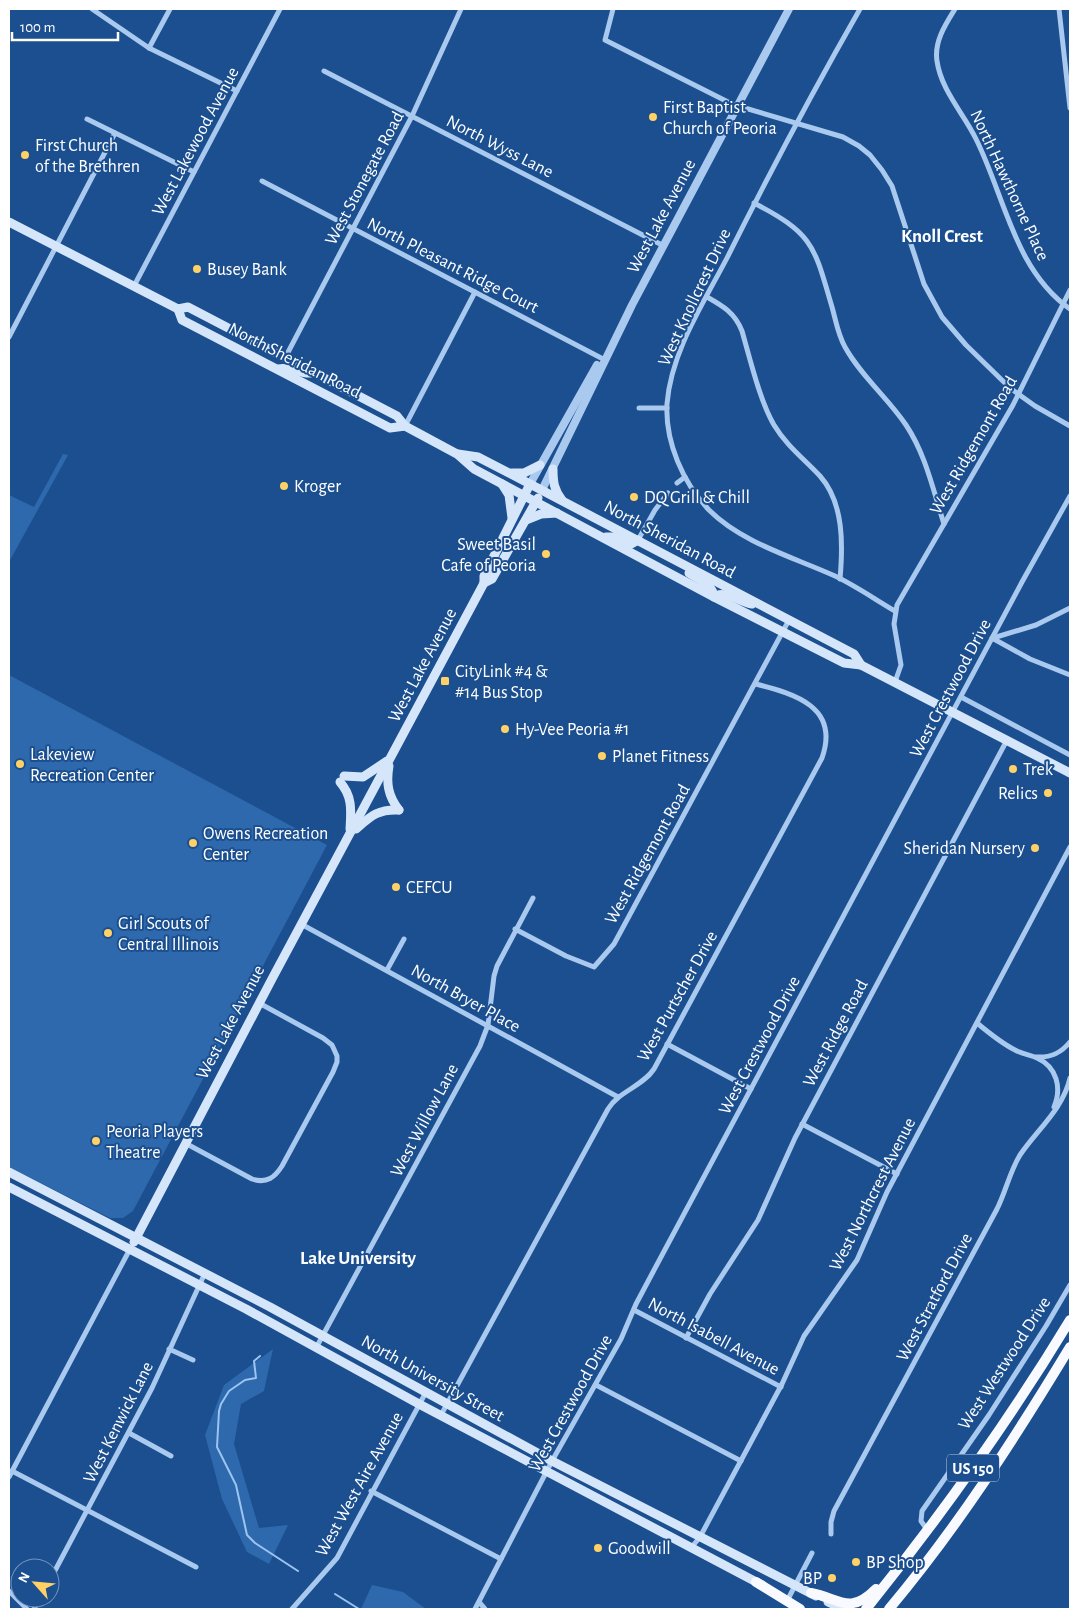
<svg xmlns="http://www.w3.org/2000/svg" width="1079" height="1618" font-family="'Alegreya Sans',sans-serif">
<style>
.green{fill:#2e69ad}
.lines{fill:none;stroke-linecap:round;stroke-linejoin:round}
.stream{stroke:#9cc4f0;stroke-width:2}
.minor{stroke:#a9c9ee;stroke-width:5}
.tertiary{stroke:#a9c9ee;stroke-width:8}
.secondary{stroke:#d6e6fa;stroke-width:9}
.trunk{stroke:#f8faff;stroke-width:10}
.poi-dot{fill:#ffd166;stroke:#1b4f8f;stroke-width:2}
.labels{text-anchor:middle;stroke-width:4;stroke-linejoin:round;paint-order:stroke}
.shield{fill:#1b4f8f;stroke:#bbcadd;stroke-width:1}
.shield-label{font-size:16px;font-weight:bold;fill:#fff}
.poi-label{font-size:18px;fill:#fff;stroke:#1b4f8f;text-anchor:start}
.street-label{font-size:18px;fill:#fff;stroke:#1b4f8f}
.neighbourhood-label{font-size:19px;font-weight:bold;fill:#fff;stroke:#1b4f8f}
</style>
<rect width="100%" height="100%" fill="#1b4f8f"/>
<!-- green -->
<g class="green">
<polygon points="63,454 68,455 9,562 9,495 34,507"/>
<polygon points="9,675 327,845 133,1211 123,1218 110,1218 9,1167"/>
<polygon points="273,1349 264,1391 241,1404 234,1444 259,1528 288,1525 269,1564 247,1552 222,1499 205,1435 224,1385"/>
<polygon points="372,1585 403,1592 426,1609 361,1609"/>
</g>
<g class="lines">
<!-- stream -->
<g class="stream">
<polyline points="260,1356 254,1361 256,1378 245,1380 229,1391 221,1404 219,1411 217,1447 236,1485 247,1535 255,1543 298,1571"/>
<polyline points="335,1594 359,1609"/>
</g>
<!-- minor -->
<g class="minor">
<polyline points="92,9 149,48 237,91"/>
<polyline points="613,9 605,40 738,107"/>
<path d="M 860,9 C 813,91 769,174 727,258 C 703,304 671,352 667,404 C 665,442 683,483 709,510 C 742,543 793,557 835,576 C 856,586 876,600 895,611"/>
<path d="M 955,9 C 945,25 934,42 937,61 C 941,90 964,114 976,139 C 1005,197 1014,269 1070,309"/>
<polyline points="1059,9 1070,108"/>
<polyline points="149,48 170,9"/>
<polyline points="324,71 664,246"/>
<polyline points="738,106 843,137 859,146 870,155 882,170 892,186 924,284 942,317 966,345 1010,388 1035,406 1070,426"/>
<polyline points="87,119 194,172"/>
<polyline points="262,181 605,360"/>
<path d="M 754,203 C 814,234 814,246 832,307 C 836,321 838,335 845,347 C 861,376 887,397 906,425 C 926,455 933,490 944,524"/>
<polyline points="134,286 280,9"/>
<path d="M 707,297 C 723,306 735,313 742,331 C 750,359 760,401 774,425 C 786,445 804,459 820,476 C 844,503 843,545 840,579"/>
<polyline points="9,337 115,133"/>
<polyline points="285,358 412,116 461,9"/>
<polyline points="639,408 667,408"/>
<polyline points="405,426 475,292"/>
<polyline points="677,483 685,477"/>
<polyline points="638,540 655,510 668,493"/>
<polyline points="992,638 1030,659 1070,675"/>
<polyline points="993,638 1036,625 1070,608"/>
<polyline points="895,682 901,665 894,624 897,605 1013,405 1070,290"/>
<polyline points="961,697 1070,755"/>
<polyline points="301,924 618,1097"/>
<polyline points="515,929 566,956 594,967 614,944 789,620"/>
<polyline points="387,970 404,939"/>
<path d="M 977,1023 C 989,1033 1001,1043 1015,1050 C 1022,1054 1030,1055 1037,1058 C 1057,1067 1062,1088 1054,1107"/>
<polyline points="667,1044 751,1089"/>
<path d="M 1036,1057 C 1051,1058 1061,1053 1070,1042"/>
<polyline points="802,1124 897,1174"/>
<path d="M 185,1143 L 252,1179 C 267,1184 275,1177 282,1166 L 333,1072 L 337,1062 L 337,1056 L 332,1045 L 323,1038 L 259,1003"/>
<polyline points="634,1310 781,1387"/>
<polyline points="686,1338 710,1294 758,1220 795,1138 1007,740"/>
<polyline points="316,1348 480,1046 488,1025 494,976 497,966 533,898"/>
<polyline points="169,1349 193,1360"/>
<polyline points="596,1385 741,1461"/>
<path d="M 441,1415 L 608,1109 C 619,1091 642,1087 654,1069 L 822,758 C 840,707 795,694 756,684"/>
<polyline points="129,1433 171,1456"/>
<polyline points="12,1471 196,1567"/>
<polyline points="9,1477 130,1249"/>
<polyline points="371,1491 501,1559"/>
<polyline points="928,1531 921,1521 922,1511 989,1415 1046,1326 1070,1285"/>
<path d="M 831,1534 L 831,1522 L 834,1511 L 997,1209 C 1006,1191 1010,1171 1020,1155 C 1037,1130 1063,1109 1070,1078"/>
<polyline points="691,1548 700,1537 782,1384 804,1336 857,1260 887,1192 1070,847"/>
<polyline points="50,1580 152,1388 205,1273"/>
<polyline points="9,1591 27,1609"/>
<polyline points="787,1601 812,1553"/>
<polyline points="479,1602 485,1609"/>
<polyline points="34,1609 40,1598"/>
<polyline points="292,1609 337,1558 426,1392"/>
<polyline points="475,1609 552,1461 621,1339 636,1304 653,1272 1022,582 1070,496"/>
</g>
<!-- tertiary -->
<g class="tertiary">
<polyline points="530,484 597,365"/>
<polyline points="542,490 632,305 789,9"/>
</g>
<!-- secondary -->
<g class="secondary">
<polyline points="9,222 178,309 188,307 397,416 405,426 457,454 474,469 714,597 844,663 861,665 1070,773"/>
<polyline points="178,309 182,320 390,428 405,426"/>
<path d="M 278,369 C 290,366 299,374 311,373"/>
<polyline points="458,454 478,457 509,473 854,654 861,665"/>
<path d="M 553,469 C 553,482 554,490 562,500"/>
<polyline points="512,473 524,473 540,465"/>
<polyline points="502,484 509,495 512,518"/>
<polyline points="526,520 541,514 557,513"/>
<polyline points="606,537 616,537 631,544 638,540"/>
<path d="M 689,573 C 699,580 713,584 714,597 C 724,589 740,602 752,604"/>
<polyline points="484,583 492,579 538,498"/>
<path d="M 389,766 C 386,783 388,796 399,810"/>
<polyline points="344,776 363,777 387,761"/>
<path d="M 340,782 C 353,797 351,811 350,829"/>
<path d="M 356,829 C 371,816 378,809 399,810"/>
<polyline points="9,1172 270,1307 552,1461 816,1596"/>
<polyline points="9,1187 246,1309 419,1404 762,1585"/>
<polyline points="134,1242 273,977 484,583 484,576 530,484"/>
<polyline points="828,1602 843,1609"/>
</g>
<!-- trunk -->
<g class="trunk">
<polyline points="756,1582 800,1609"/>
<path d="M 811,1593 C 839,1598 849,1616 876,1589"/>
<path d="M 866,1609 C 940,1517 1009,1421 1070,1320"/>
<path d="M 889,1609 C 957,1528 1015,1438 1070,1347"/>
</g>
</g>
<!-- markers -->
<g class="poi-dot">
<circle cx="653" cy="117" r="5"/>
<circle cx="25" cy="155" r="5"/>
<circle cx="197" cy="269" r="5"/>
<circle cx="284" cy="486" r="5"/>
<circle cx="634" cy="497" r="5"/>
<circle cx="546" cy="554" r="5"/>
<rect x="440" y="676" width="10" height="10" rx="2.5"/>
<circle cx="505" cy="729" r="5"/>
<circle cx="602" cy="756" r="5"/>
<circle cx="20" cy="764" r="5"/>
<circle cx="1013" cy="769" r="5"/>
<circle cx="1048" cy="793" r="5"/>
<circle cx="193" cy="843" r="5"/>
<circle cx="1035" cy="848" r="5"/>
<circle cx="396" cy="887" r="5"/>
<circle cx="108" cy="933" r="5"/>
<circle cx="96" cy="1141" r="5"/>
<circle cx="598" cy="1548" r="5"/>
<circle cx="856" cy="1562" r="5"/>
<circle cx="832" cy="1578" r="5"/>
</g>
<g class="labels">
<!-- shield labels -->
<rect class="shield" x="947" y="1454.5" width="52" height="27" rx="4"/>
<g class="shield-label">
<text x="973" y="1474">US 150</text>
</g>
<!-- poi labels -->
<g class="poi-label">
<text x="663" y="113">First Baptist<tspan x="663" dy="21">Church of Peoria</tspan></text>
<text x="35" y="151">First Church<tspan x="35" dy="21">of the Brethren</tspan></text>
<text x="207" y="275">Busey Bank</text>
<text x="294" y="492">Kroger</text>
<text x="644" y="503">DQ Grill &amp; Chill</text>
<text x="536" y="550" text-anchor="end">Sweet Basil<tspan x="536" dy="21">Cafe of Peoria</tspan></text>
<text x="455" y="677">CityLink #4 &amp;<tspan x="455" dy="21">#14 Bus Stop</tspan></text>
<text x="515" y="735">Hy-Vee Peoria #1</text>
<text x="30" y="760">Lakeview<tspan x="30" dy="21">Recreation Center</tspan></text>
<text x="612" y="762">Planet Fitness</text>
<text x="1023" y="775">Trek</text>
<text x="1038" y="799" text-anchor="end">Relics</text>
<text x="203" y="839">Owens Recreation<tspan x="203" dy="21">Center</tspan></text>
<text x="1025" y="854" text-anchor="end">Sheridan Nursery</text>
<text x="406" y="893">CEFCU</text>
<text x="118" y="929">Girl Scouts of<tspan x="118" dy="21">Central Illinois</tspan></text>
<text x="106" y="1137">Peoria Players<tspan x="106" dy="21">Theatre</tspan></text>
<text x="608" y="1554">Goodwill</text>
<text x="866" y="1568">BP Shop</text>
<text x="822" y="1584" text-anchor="end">BP</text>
</g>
<!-- street labels -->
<g class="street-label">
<text transform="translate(195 141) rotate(-62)" y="6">West Lakewood Avenue</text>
<text transform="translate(500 146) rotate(27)" y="6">North Wyss Lane</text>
<text transform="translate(364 178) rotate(-62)" y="6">West Stonegate Road</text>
<text transform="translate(1010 185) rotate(65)" y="6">North Hawthorne Place</text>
<text transform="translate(661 216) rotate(-62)" y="6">West Lake Avenue</text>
<text transform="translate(453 265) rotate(27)" y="6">North Pleasant Ridge Court</text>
<text transform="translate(694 297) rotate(-65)" y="6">West Knollcrest Drive</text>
<text transform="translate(295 360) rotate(27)" y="6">North Sheridan Road</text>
<text transform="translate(973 445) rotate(-60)" y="6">West Ridgemont Road</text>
<text transform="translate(670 539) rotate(28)" y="6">North Sheridan Road</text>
<text transform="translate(422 665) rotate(-62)" y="6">West Lake Avenue</text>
<text transform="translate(950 688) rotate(-62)" y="6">West Crestwood Drive</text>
<text transform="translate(647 854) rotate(-61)" y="6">West Ridgemont Road</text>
<text transform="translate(677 996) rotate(-61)" y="6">West Purtscher Drive</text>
<text transform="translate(466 998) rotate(29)" y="6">North Bryer Place</text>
<text transform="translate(230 1022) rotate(-62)" y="6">West Lake Avenue</text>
<text transform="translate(835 1033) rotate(-62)" y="6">West Ridge Road</text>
<text transform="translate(759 1045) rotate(-62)" y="6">West Crestwood Drive</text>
<text transform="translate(424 1120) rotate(-62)" y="6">West Willow Lane</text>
<text transform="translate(872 1194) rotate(-63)" y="6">West Northcrest Avenue</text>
<text transform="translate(934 1297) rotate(-62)" y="6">West Stratford Drive</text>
<text transform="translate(714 1336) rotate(28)" y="6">North Isabell Avenue</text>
<text transform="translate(1004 1363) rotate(-57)" y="6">West Westwood Drive</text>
<text transform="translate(433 1378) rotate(29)" y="6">North University Street</text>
<text transform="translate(570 1403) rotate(-61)" y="6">West Crestwood Drive</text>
<text transform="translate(118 1422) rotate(-63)" y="6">West Kenwick Lane</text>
<text transform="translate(359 1484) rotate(-61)" y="6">West West Aire Avenue</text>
</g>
<!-- neighbourhood labels -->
<g class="neighbourhood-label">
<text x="942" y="242">Knoll Crest</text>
<text x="358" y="1264">Lake University</text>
</g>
</g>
<!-- border -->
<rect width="1079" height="1618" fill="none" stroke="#ffffff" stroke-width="20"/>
<!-- north arrow -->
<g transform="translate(35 1583) rotate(297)"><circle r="24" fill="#1b4f8f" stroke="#7695bc"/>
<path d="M0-4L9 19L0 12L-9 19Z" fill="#ffd166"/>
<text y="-8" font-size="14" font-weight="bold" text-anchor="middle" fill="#ffffff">N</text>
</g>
<!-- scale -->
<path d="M12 32v8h106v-8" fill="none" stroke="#ffffff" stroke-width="2.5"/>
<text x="20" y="32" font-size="15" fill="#ffffff" stroke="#1b4f8f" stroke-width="4" paint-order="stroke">100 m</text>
</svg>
